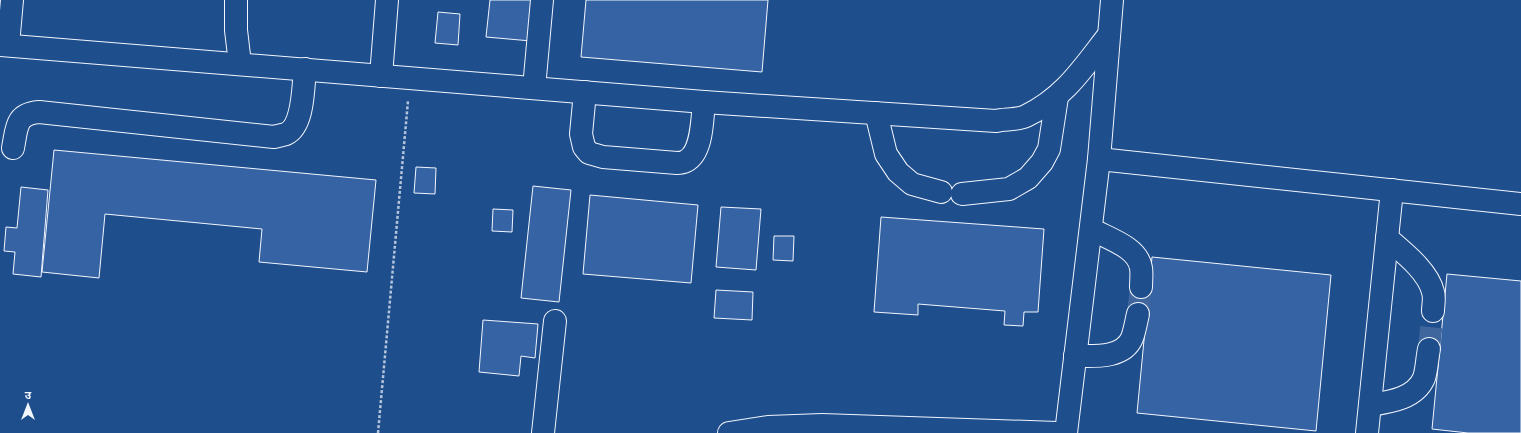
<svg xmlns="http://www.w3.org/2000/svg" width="1521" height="433" font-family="'Noto Sans','Noto Sans Devanagari',sans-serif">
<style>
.building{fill:#3563a3;stroke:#f2f6ff}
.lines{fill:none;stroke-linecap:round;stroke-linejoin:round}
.minor-tunnel{stroke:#3f679d;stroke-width:22;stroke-dasharray:22 11;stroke-linecap:butt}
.minor-casing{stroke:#f2f6ff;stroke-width:24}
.path{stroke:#b3c4dc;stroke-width:2.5;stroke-dasharray:3 2;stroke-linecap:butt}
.minor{stroke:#1f4e8c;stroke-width:22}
</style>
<rect width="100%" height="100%" fill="#1f4e8c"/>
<!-- building -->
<g class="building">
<polygon points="490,0 535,0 531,41 486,37"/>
<polygon points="586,0 768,0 762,72 581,57"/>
<polygon points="438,12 460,14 458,45 435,43"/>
<polygon points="54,150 376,180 367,272 259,262 262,229 105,214 99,278 42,272"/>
<polygon points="416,167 436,168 435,194 414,193"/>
<polygon points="533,186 571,190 559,302 521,298"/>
<polygon points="21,187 48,190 41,277 13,274 15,252 4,251 6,227 17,228"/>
<polygon points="590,195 698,205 691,283 583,274"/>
<polygon points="721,207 761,209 756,270 716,267"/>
<polygon points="493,209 513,210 512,232 492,231"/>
<polygon points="881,217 1044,229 1038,312 1024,312 1023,326 1004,325 1005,311 918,304 918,315 874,312"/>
<polygon points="774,236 794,236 793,261 773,260"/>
<polygon points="1152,257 1331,275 1316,431 1137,413"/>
<polygon points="1447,274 1521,281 1521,433 1468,433 1432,429"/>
<polygon points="716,290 753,292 752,320 714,318"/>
<polygon points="483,320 538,324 535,358 521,356 519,376 479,372"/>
</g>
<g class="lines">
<!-- minor-tunnel -->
<g class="minor-tunnel">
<polyline points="1138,314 1141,287"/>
<polyline points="1429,349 1433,311"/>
</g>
<!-- minor casing -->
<g class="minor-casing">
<g id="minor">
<polyline points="236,0 236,30 240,64"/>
<path d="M 0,45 L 704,102 L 996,121 C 1005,119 1018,120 1026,116 C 1064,98 1083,68 1108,36"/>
<polyline points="8,45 12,0"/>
<polyline points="381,76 387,0"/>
<polyline points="534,88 542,0"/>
<path d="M 585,92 L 581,134 L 584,147 L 589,153 L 603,157 L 677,163 C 680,163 684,162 686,161 C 703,152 702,118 704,102"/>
<polyline points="876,113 886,154 898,172 912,184 941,192"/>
<path d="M 13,148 C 17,128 15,114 39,112 L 274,137 C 278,136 282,135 286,134 C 304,126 303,86 305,69"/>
<polyline points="1099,159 1521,204"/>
<polyline points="962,194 1009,189 1028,178 1042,162 1049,149 1057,97"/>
<path d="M 1091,229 C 1107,238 1138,247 1141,268 C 1142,274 1141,281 1141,287"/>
<path d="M 1387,238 C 1403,252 1428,271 1433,292 C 1435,298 1433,305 1433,311"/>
<path d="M 1075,356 C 1093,356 1123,359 1132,338 C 1135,330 1136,322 1138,314"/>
<path d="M 1370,405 C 1389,402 1415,399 1424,378 C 1427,369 1427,358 1429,349"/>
<polyline points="543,433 555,321"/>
<polyline points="729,433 768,427 822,425 1057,433"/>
<polyline points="1066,433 1099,159 1112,0"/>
<polyline points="1367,433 1392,190"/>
</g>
</g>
<!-- path -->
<polyline class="path" points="378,433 408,101"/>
<!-- minor -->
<use href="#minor" class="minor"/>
</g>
<!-- north arrow -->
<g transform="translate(28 405)" stroke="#1f4e8c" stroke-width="3" paint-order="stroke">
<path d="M0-3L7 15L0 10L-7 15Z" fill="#f2f6ff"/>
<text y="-6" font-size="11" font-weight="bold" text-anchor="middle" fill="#f2f6ff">उ</text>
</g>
</svg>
